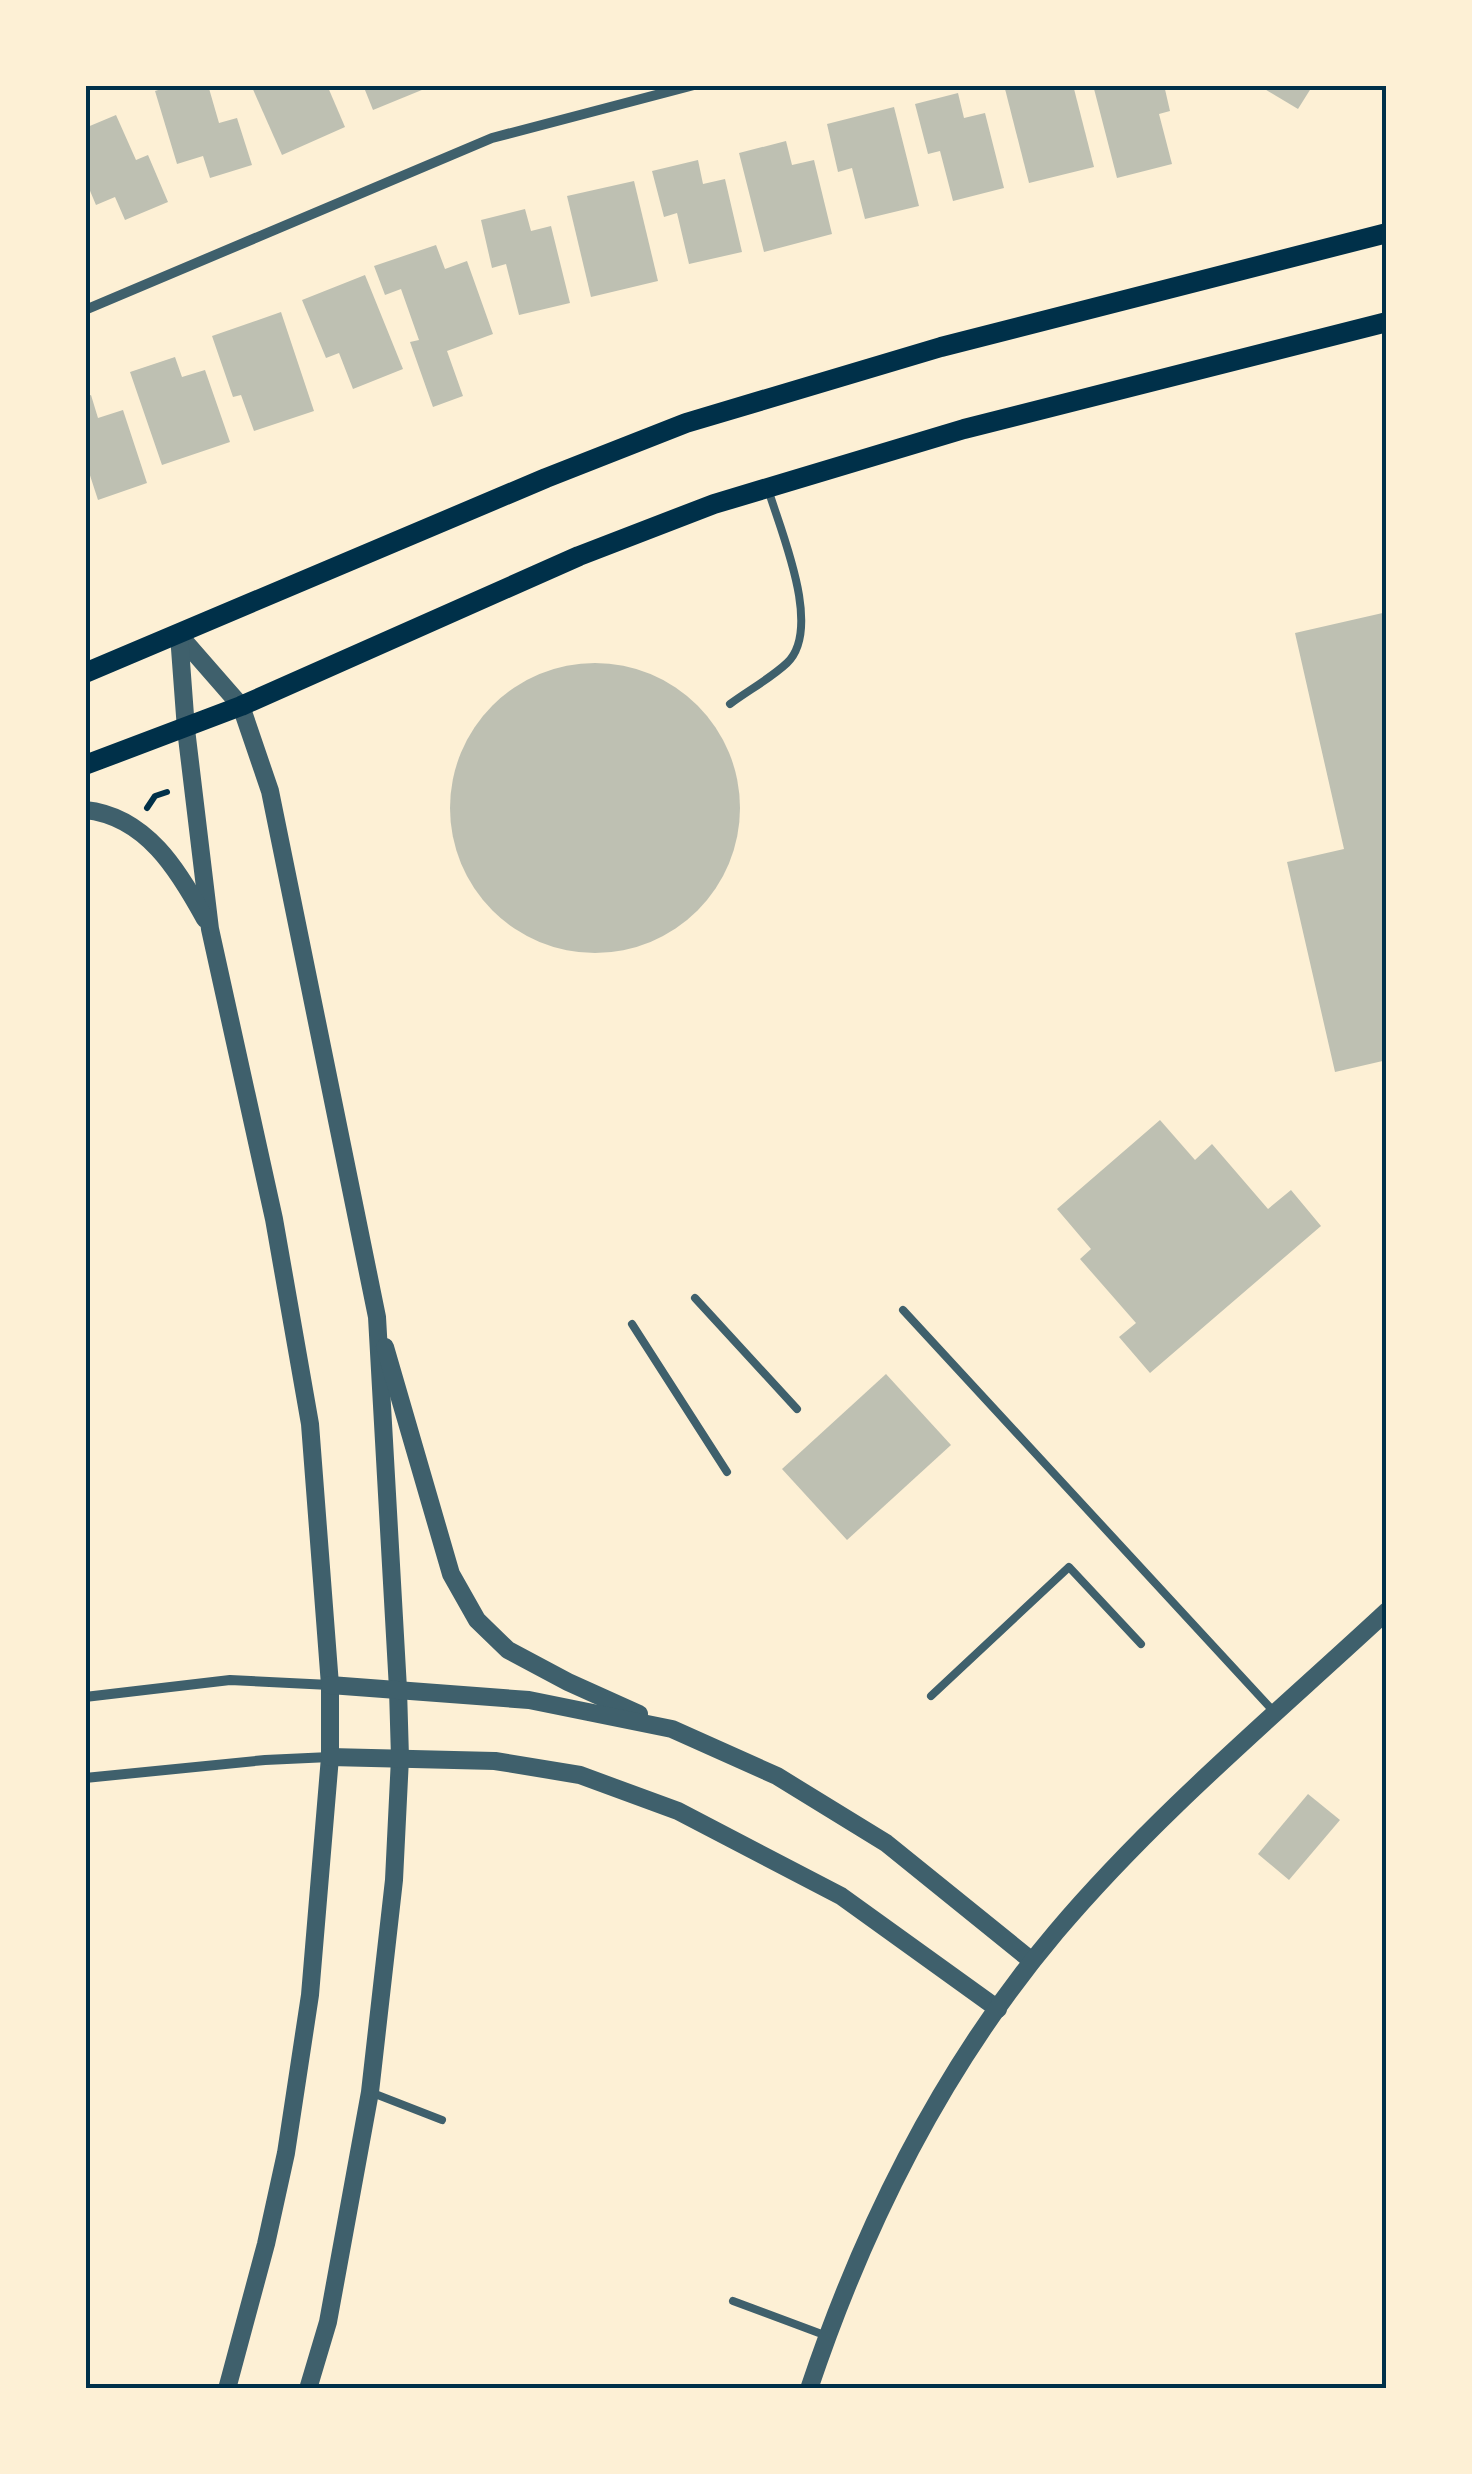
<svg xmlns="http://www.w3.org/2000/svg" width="1472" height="2474" font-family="Rubik,sans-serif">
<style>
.building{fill:#bec0b2}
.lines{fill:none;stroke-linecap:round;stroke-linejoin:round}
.path{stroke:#003049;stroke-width:6}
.service{stroke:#3f606c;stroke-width:8}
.minor{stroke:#3f606c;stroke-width:10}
.tertiary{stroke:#3f606c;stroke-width:18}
.secondary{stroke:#003049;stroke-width:20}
.neatline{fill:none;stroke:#003049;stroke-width:4}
</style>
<rect width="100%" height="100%" fill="#fdf0d5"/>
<!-- building -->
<g class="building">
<polygon points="174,85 208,85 219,123 237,118 252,165 210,178 203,156 177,164 155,91"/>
<polygon points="251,85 327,85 345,127 282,155"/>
<polygon points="363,85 434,85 373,110"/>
<polygon points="1004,85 1073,85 1094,167 1029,183"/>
<polygon points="1093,85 1164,85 1170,111 1159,114 1172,164 1117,178"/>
<polygon points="1258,85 1313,85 1298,109"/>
<polygon points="958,93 964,118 985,113 1004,188 953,201 940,151 928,154 915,104"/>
<polygon points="894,107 919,206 865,219 852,168 838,172 827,124"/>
<polygon points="116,115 136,160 148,155 168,202 125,220 115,197 96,205 85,179 85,128"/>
<polygon points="786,141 792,165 814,160 832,234 764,252 739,153"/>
<polygon points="698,160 703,184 725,179 742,252 689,264 677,213 664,217 652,171"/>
<polygon points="634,181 658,281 591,297 567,196"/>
<polygon points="525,209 531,231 551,226 570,303 519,315 506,264 492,268 481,220"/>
<polygon points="436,245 445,269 467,261 493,334 447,351 463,396 433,407 410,342 419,340 401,289 385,295 374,266"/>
<polygon points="365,275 403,369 353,389 339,353 326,358 302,300"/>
<polygon points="281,312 314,411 254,431 241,395 233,397 212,336"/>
<polygon points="175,357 182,377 205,370 230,442 162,465 130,372"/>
<polygon points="91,395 98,418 123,410 147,483 98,500 85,460 85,397"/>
<polygon points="1387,612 1387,1060 1335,1072 1287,862 1344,849 1295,633"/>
<circle cx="595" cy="808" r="145"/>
<polygon points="1160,1120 1195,1160 1212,1144 1268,1209 1291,1190 1321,1226 1150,1373 1119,1337 1136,1323 1080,1259 1091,1249 1057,1209"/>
<polygon points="886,1374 951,1445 847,1540 782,1469"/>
<polygon points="1308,1794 1340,1820 1289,1880 1258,1854"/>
</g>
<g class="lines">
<!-- path -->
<polyline class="path" points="147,808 155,796 167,792"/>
<!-- service -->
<g class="service">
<path d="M 730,704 C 749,690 771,678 787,663 C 823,629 781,532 769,492"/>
<polyline points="695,1298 797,1409"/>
<polyline points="903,1310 1276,1714"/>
<polyline points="632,1324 727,1472"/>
<polyline points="931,1696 1069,1567 1141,1644"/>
<polyline points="370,2092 442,2120"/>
<polyline points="733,2301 827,2336"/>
</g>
<!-- minor -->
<g class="minor">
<polyline points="85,310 492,138 694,85"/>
<polyline points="85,1697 230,1680 330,1685"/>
<polyline points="85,1778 265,1760 330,1757"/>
</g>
<!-- tertiary -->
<g class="tertiary">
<polyline points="179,635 241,706 270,791 377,1317 398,1689 400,1758 394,1880 370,2092 328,2322 308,2389"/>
<polyline points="179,635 186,729 210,929 274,1219 310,1424 330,1685 330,1757 310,1995 286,2153 266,2244 227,2389"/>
<path d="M 85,810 C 146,816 179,871 205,919"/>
<polyline points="385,1347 451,1574 477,1620 508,1650 568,1682 639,1714"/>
<polyline points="330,1685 529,1700 672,1729 777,1776 886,1843 1032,1961"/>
<polyline points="330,1757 495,1761 580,1775 678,1811 841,1896 998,2009"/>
<path d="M 809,2389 C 864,2225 944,2065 1056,1932 C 1155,1815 1275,1715 1387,1611"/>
</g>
<!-- secondary -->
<g class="secondary">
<polyline points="85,673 546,478 686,423 941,347 1387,233"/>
<polyline points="85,765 241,706 579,556 714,504 964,429 1387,322"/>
</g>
</g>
<!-- border -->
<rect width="1472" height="2474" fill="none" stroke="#fdf0d5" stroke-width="175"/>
<rect x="88" y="88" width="1296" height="2298" class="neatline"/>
</svg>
